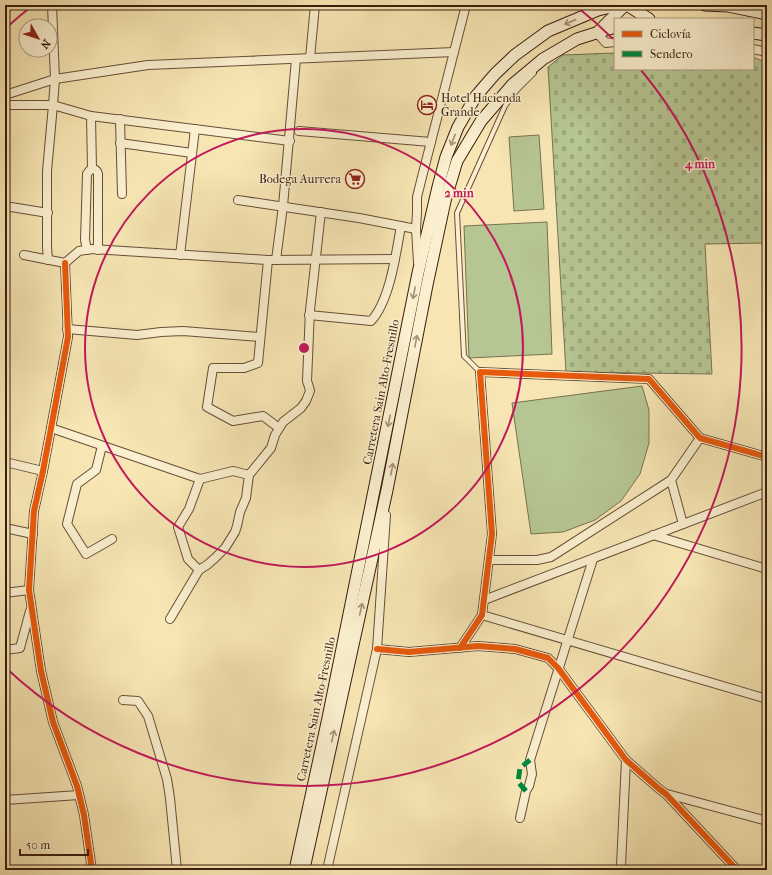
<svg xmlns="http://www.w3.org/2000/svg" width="772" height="875" font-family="'IM FELL French Canon',serif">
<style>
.cemetery{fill:url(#cemetery-stones);stroke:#787150}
.pitch{fill:#b6c692;stroke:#787150}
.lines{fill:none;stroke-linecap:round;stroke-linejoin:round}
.service-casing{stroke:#684e37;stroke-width:6}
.minor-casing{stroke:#684e37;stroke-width:10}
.secondary-casing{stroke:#391c0d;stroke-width:13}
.service{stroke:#faefce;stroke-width:4}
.minor{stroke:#faefce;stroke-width:8}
.secondary{stroke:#faefce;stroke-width:11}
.quiet{stroke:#00873e;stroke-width:5;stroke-dasharray:10 5;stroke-linecap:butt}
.cycleway-casing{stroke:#faefce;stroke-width:8}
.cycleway{stroke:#e8590c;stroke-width:6}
.oneway{stroke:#a39077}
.ring{fill:none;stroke:#c2185b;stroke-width:2}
.labels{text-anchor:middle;stroke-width:3;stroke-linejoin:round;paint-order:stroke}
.poi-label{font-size:12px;fill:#391c0d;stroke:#faefce;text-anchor:start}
.street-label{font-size:12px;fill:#391c0d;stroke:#faefce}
.centre{fill:#c2185b;stroke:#faefce;stroke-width:2}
.ring-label{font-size:12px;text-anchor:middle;font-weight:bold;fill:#c2185b;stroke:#faefce;stroke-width:3;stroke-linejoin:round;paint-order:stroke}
</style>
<defs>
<pattern id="cemetery-stones" width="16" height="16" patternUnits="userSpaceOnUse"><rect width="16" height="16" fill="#b6c692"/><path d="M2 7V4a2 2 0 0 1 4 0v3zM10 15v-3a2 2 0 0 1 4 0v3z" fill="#9daa7d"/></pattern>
</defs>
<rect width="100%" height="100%" fill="#f7e6b4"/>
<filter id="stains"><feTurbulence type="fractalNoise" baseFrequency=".005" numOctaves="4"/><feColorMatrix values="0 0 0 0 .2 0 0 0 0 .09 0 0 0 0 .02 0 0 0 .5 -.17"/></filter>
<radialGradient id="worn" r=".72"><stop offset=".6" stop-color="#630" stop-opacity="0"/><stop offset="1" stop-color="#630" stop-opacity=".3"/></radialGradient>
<!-- cemetery -->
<polygon class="cemetery" points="615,53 615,69 753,69 753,57 767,63 767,243 705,244 712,374 566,372 548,67 563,55"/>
<!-- pitch -->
<g class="pitch">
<polygon points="539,135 544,209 514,211 509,137"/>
<polygon points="547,222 552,354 469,358 464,226"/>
<polygon points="642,386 649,410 649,443 640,474 621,501 595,520 563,532 531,534 512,403"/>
</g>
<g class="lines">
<!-- service casing -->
<g class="service-casing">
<polyline id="service" points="480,372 464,356 457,213 505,106 517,90 534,73"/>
</g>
<!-- minor casing -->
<g class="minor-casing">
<g id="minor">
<polyline points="597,33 606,43 615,42"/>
<polyline points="753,49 767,52"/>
<polyline points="310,58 315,5"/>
<polyline points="5,95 55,79 148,65 454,52"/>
<polyline points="5,105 53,105 91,116 290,141"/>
<polyline points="91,116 92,169"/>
<polyline points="120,119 122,194"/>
<polyline points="299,131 431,142"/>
<polyline points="120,143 192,153"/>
<polyline points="238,200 359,218 416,229"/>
<polyline points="5,206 48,213"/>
<path d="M 87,250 L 85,240 L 87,174 L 90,170 C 94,168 97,170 98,174 L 98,250"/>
<polyline points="24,255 65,263 79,251 92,249 268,260 395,259"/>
<polyline points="180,255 195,129"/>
<polyline points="48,260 47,247 47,171 53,105 55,79 52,5"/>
<polyline points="268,260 258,363 244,368 213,368 207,407 233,421 263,416 279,428"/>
<polyline points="276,260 283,206 296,59"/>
<polyline points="418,262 416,229 417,212 417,197 422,177 466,5"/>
<polyline points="65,263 68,337 43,471 34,511 29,590 41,671 53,722 77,786 84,815 92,870"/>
<path d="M 309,315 L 371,321 C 390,301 396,253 401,226"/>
<polyline points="67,329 137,335 161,332 183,331 260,337"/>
<polyline points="51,428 200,479 233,471 249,475"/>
<polyline points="102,446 96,470 77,484 67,524 86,554 112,539"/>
<polyline points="5,462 43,471"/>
<polyline points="683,524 671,480 700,438"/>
<polyline points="5,528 33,534"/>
<polyline points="653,535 767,569"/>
<polyline points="489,560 537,560 551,557 671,480"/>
<polyline points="199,570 188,559 178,527 189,509 200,479"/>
<polyline points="5,593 29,590"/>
<polyline points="484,600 767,492"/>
<polyline points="482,615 767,699"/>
<polyline points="170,619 199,570 207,565 215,558 225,548 235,532 237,526 240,512 246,498 249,475 271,448 275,435 283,422 301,408 306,401 310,391 309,387 307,381 310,310 321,212"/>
<polyline points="460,648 482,615 492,534 480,372 649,379 700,438 767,457"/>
<polyline points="377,649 409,652 478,646 515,649 548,658 558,668 626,760 658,788 666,794 737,870"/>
<polyline points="5,650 20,648 30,611"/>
<polyline points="123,700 138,701 148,716 167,779 170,798 177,870"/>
<polyline points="667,794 767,821"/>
<polyline points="5,800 79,795"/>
<polyline points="520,818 526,791 529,786 532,774 530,760 593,559"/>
<polyline points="327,870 377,649 386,515"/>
<polyline points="622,870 621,866 626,760"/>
</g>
</g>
<!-- secondary casing -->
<g class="secondary-casing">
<g id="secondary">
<polyline points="627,5 649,19"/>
<polyline points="705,5 728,6 767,14"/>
<polyline points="599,31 625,5"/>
<polyline points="753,33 767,35"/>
<polyline points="305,864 387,490 427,285 445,201 457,161 481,121 512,85 543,59 577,39 615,27"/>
<polyline points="295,870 328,718 418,273 438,187 446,157 458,127 476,96 495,74 515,55 548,31 598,10 620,5"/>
</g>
</g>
<!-- service -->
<use href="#service" class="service"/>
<!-- minor -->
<use href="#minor" class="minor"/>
<!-- secondary -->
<use href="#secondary" class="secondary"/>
<!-- quiet -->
<polyline class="quiet" points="526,791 518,782 520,768 530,760"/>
<!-- cycleway casing -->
<g class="cycleway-casing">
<g id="cycleway">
<polyline points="65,263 68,337 43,471 34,511 29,590 41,671 53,722 77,786 84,815 92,870"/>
<polyline points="460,648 482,615 492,534 480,372 649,379 700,438 767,457"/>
<polyline points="377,649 409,652 478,646 515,649 548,658 558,668 626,760 658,788 666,794 737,870"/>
</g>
</g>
<!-- cycleway -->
<use href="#cycleway" class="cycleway"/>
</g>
<!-- one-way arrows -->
<defs><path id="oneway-shaft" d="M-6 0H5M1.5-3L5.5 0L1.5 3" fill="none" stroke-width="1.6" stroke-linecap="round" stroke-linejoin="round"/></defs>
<g class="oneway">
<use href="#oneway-shaft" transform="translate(570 22) rotate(157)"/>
<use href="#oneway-shaft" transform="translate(453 140) rotate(111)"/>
<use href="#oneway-shaft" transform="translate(414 293) rotate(101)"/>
<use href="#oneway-shaft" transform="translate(416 341) rotate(-79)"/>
<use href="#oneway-shaft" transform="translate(389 421) rotate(101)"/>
<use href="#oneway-shaft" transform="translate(392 469) rotate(-79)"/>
<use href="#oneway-shaft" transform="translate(361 609) rotate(-77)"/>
<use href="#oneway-shaft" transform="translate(333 736) rotate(-77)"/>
</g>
<!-- distance rings -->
<g class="ring">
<circle cx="304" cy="348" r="219"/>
<path d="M6 28A437 437 0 0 1 32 6M576 6A437 437 0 0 1 613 39M641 70A437 437 0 0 1 6 668"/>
</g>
<!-- icons -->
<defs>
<g id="hotel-ring" transform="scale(1)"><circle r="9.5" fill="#faefce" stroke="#8f2418" stroke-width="1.5"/><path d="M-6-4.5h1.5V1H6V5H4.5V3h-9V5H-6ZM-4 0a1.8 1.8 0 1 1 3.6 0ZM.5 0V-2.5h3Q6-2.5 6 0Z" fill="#8f2418"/></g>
<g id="supermarket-ring" transform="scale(1)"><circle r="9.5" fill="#faefce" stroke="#8f2418" stroke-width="1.5"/><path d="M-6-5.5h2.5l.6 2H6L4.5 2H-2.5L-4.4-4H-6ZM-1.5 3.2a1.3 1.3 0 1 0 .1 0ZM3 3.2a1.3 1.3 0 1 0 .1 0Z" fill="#8f2418"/></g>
</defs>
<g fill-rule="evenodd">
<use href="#hotel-ring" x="427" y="105"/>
<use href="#supermarket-ring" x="355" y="179"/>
</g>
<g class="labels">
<!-- poi labels -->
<g class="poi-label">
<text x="441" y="102">Hotel Hacienda<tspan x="441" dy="14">Grande</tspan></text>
<text x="341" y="183" text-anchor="end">Bodega Aurrera</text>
</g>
<!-- street labels -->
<g class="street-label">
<text transform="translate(381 392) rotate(-79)" y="4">Carretera Sain Alto-Fresnillo</text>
<text transform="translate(316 709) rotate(-78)" y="4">Carretera Sain Alto-Fresnillo</text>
</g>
</g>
<circle cx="304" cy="348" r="6" class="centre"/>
<g class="ring-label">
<text x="700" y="168">4 min</text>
<text x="459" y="197">2 min</text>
</g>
<!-- margin -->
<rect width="772" height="875" fill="none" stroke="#f7e6b4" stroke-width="20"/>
<rect x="6" y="6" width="760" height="863" fill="none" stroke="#391c0d" stroke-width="2"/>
<rect x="10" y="10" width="752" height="855" fill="none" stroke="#391c0d"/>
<!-- legend -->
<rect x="614" y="18" width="140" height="52" fill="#faefce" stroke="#ad9b81"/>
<rect x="622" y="31" width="20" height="6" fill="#e8590c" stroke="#ad9b81"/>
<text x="650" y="38" font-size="12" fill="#391c0d">Ciclovía</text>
<rect x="622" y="51" width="20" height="6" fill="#00873e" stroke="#ad9b81"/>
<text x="650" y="58" font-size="12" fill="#391c0d">Sendero</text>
<!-- north arrow -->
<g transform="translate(38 38) rotate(129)"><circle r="19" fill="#faefce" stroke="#ad9b81"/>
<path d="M0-3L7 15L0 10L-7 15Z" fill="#8f2418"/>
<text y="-6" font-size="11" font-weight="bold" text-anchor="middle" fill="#391c0d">N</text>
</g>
<!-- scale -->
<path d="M20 849v6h68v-6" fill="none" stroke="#391c0d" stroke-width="2"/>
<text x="26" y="849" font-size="12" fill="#391c0d" stroke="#faefce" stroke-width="3" paint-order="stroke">50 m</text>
<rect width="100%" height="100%" filter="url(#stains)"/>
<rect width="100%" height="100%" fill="url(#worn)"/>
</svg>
